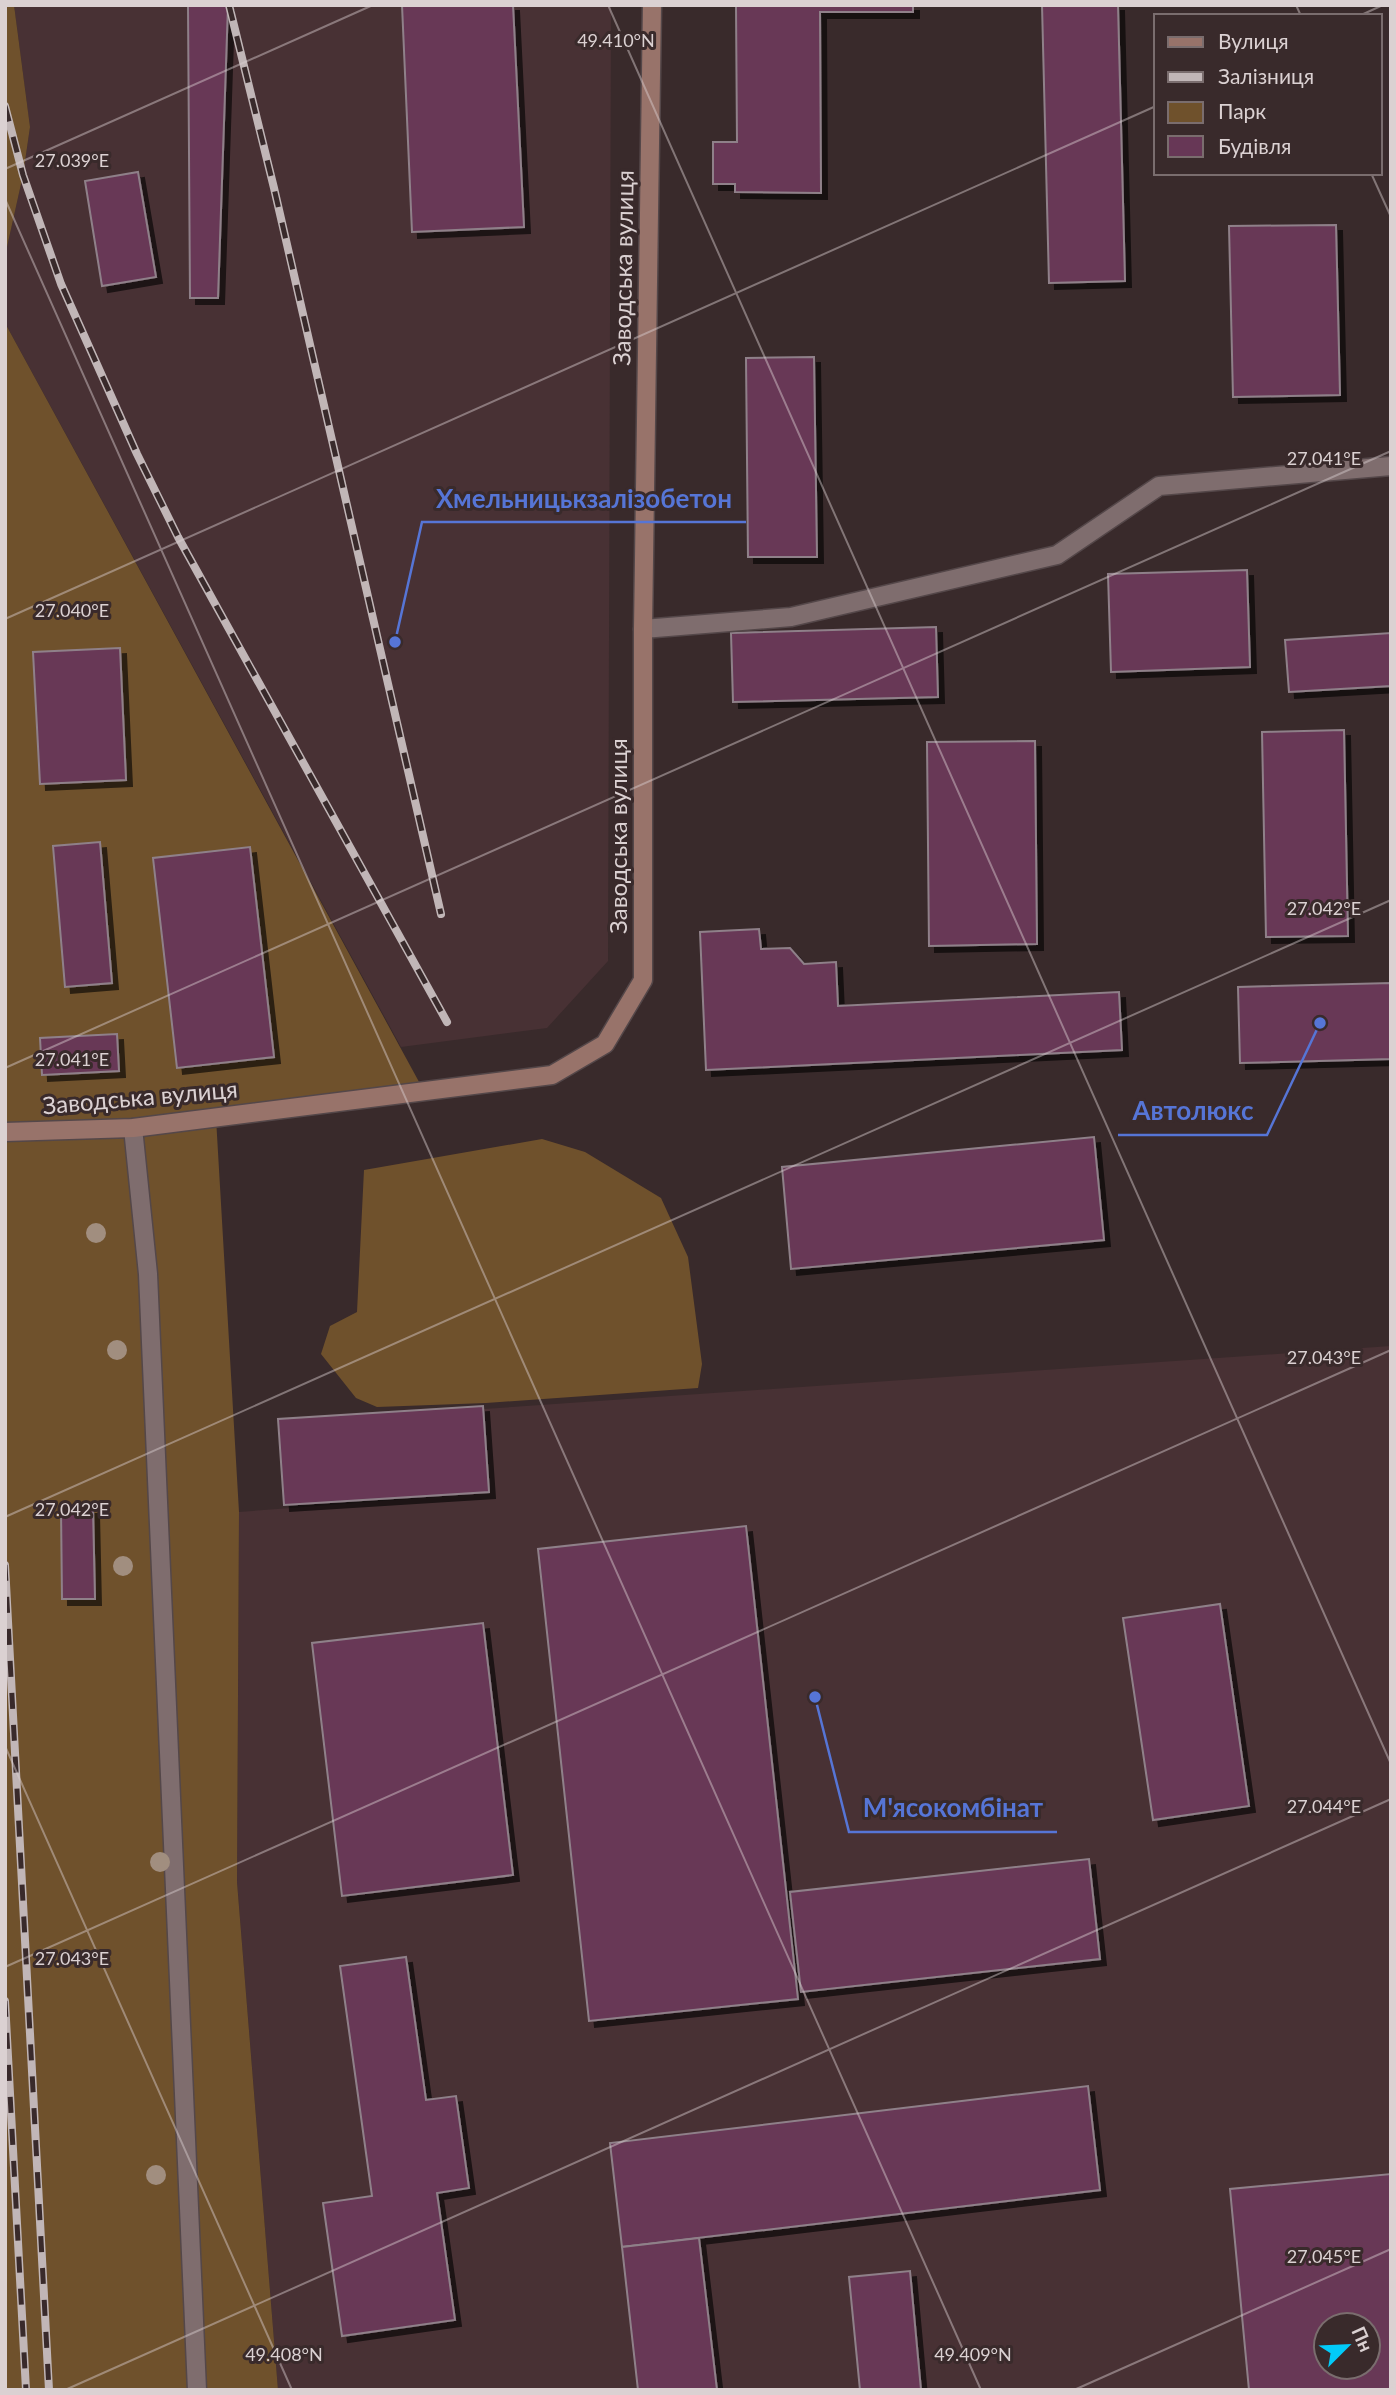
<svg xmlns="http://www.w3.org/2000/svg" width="1396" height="2395" font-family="Lato,sans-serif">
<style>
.built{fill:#483134;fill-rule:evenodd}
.green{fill:#6f512c}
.building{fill:#673756;stroke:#8f8089;stroke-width:2;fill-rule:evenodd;filter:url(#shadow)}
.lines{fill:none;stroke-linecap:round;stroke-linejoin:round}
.lane-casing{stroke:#544749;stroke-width:21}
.street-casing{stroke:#544749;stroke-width:21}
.secondary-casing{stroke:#544749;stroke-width:21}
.lane{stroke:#7f6d6e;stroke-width:18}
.street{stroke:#7f6d6e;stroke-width:18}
.secondary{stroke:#98736a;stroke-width:18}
.rail-casing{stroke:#c1b6b7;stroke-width:8}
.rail{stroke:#392a2b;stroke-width:5;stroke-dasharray:16;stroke-linecap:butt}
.tree{fill:#a18e7f}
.ticks{fill:none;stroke:#dbd1d2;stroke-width:2;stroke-opacity:0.45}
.labels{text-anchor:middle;stroke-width:6;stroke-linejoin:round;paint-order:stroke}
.street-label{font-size:24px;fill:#dbd1d2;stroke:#392a2b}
.ticks-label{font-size:18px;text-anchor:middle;fill:#dbd1d2;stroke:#392a2b;stroke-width:6;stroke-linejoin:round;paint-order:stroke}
.leader{fill:none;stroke:#5675d6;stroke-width:2.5}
.callout-dot{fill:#5675d6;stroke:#392a2b;stroke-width:2.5}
.callout-label{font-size:26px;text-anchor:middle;font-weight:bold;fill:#5675d6;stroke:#392a2b;stroke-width:6;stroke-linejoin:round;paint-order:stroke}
</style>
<defs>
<filter id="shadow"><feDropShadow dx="6" dy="6" stdDeviation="0" flood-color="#0009"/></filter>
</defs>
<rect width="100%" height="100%" fill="#392a2b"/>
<!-- built -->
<g class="built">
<polygon points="14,5 611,5 608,961 547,1028 401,1047 5,323 5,256 23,175 30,127"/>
<path d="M 1391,1346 L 1391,2390 L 278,2390 L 237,1882 L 239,1512 L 488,1493 L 484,1409 ZM 1326,2325 L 1368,2325 L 1368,2367 L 1326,2367 Z"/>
</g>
<!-- green -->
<g class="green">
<polygon points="5,5 14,5 30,127 23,175 5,256"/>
<polygon points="5,323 424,1091 216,1118 239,1512 237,1882 278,2390 5,2390"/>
<polygon points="542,1139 585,1152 661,1198 688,1257 702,1364 698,1388 486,1403 377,1407 356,1398 321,1354 330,1326 357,1312 364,1170"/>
</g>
<!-- building -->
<g class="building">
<polygon points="188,5 228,5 218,298 190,298"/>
<polygon points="402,5 513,5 524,227 412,232"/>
<polygon points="736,5 913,5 913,12 820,12 821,193 735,192 735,184 713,184 713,142 737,142"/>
<polygon points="1042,5 1118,5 1125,281 1049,283"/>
<polygon points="138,172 156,277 102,286 85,181"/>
<polygon points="1336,225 1340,395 1233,397 1229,226"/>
<polygon points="814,357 817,557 748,557 746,358"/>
<polygon points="1247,570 1250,667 1111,672 1108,574"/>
<polygon points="936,627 938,697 733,702 731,633"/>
<polygon points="1391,633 1391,686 1289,692 1285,640"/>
<polygon points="120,648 126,780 40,784 33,652"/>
<polygon points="1344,730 1348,936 1266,937 1262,732"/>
<polygon points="1035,741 1037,944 929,946 927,742"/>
<polygon points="100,842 112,983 65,987 53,846"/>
<polygon points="250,847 274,1057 177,1068 153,858"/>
<polygon points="759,929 761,949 790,948 804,964 836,962 838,1006 1119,992 1122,1050 706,1070 700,932"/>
<polygon points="1391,983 1391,1059 1240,1063 1238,987"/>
<polygon points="117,1034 119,1071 42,1075 40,1038"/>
<polygon points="1094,1137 1104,1240 791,1269 782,1167"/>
<polygon points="483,1406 489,1492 284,1505 278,1419"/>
<polygon points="61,1508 93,1508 95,1599 62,1599"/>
<polygon points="746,1526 798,1999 589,2021 538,1549"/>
<polygon points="1220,1604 1249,1806 1153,1820 1123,1618"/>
<polygon points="483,1623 513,1875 342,1896 312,1643"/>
<polygon points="1089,1859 1100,1959 801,1992 790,1892"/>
<polygon points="406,1957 426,2100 456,2096 469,2188 437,2193 455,2320 342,2336 323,2203 372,2196 340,1966"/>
<polygon points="1088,2086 1100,2190 622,2247 610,2143"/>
<path d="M 1391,2174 L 1391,2390 L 1249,2390 L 1230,2189 ZM 1326,2325 L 1368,2325 L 1368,2367 L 1326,2367 Z"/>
<polygon points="699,2238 717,2390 638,2390 622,2247"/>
<polygon points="910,2271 921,2390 860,2390 849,2277"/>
</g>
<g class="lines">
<!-- lane casing -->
<g class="lane-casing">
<polyline id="lane" points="643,629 791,617 1057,555 1159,486 1391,466"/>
</g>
<!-- street casing -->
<g class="street-casing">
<polyline id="street" points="133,1128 148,1274 197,2390"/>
</g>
<!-- secondary casing -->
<g class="secondary-casing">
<polyline id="secondary" points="5,1132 133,1128 552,1075 605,1044 643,980 643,629 652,5"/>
</g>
<!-- lane -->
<use href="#lane" class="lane"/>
<!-- street -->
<use href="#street" class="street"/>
<!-- secondary -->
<use href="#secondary" class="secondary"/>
<!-- rail casing -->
<g class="rail-casing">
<g id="rail">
<polyline points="229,5 274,188 441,914"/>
<polyline points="5,106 23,175 61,284 137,454 178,537 447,1022"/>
<polyline points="5,1565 49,2390"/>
<polyline points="5,2001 26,2390"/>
</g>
</g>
<!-- rail -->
<use href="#rail" class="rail"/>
</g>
<!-- trees -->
<g class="tree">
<circle cx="96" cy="1233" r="10"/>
<circle cx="117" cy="1350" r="10"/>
<circle cx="123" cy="1566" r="10"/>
<circle cx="160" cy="1862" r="10"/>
<circle cx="156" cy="2175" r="10"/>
</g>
<!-- ticks -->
<path class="ticks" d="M 608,5 L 1391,1764M 1296,5 L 1301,16M 1359,16 L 1383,5M 5,169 L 373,5M 1371,173 L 1391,217M 5,199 L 981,2390M 5,619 L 1156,106M 5,1068 L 1391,451M 5,1517 L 1391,900M 5,1746 L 292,2390M 5,1967 L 1391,1350M 65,2390 L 1391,1799M 1074,2390 L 1391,2249"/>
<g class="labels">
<!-- street labels -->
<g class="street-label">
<text transform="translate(624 268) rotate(-89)" y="8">Заводська вулиця</text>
<text transform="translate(619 836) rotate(-90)" y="8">Заводська вулиця</text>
<text transform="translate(140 1098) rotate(-5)" y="8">Заводська вулиця</text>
</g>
</g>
<g class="ticks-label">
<text x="616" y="47">49.410°N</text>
<text x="72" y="167">27.039°E</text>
<text x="1324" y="465">27.041°E</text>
<text x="72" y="617">27.040°E</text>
<text x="1324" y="915">27.042°E</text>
<text x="72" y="1066">27.041°E</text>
<text x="1324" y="1364">27.043°E</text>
<text x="72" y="1516">27.042°E</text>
<text x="1324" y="1813">27.044°E</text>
<text x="72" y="1965">27.043°E</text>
<text x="1324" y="2263">27.045°E</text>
<text x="284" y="2361">49.408°N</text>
<text x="973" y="2361">49.409°N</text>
</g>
<!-- callouts -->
<path class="leader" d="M395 642L422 522H746M1320 1023L1267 1135H1118M815 1697L849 1832H1057"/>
<g class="callout-dot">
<circle cx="395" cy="642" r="7"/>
<circle cx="1320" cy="1023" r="7"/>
<circle cx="815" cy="1697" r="7"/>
</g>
<g class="callout-label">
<text x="584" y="508">Хмельницькзалізобетон</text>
<text x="1193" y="1120">Автолюкс</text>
<text x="953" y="1817">М'ясокомбінат</text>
</g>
<!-- border -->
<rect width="1396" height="2395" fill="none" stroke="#dbd1d2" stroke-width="14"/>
<!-- legend -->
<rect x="1154" y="14" width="228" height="161" fill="#392a2b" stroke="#7a6d6e" stroke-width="2"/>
<rect x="1168" y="37" width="35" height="10" fill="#98736a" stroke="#7a6d6e" stroke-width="2"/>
<text x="1218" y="49" font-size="21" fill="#dbd1d2">Вулиця</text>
<rect x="1168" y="72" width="35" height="10" fill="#c1b6b7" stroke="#7a6d6e" stroke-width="2"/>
<text x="1218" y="84" font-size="21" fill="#dbd1d2">Залізниця</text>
<rect x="1168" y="102" width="35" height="21" fill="#6f512c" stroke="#7a6d6e" stroke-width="2"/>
<text x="1218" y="119" font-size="21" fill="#dbd1d2">Парк</text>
<rect x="1168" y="136" width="35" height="21" fill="#673756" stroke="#7a6d6e" stroke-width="2"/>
<text x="1218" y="154" font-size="21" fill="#dbd1d2">Будівля</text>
<!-- north arrow -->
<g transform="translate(1347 2346) rotate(66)"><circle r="33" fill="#392a2b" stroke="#7a6d6e" stroke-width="2"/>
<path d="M0-5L12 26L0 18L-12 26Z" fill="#02cbf9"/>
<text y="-10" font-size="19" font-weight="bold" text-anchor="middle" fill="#dbd1d2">Пн</text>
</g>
</svg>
